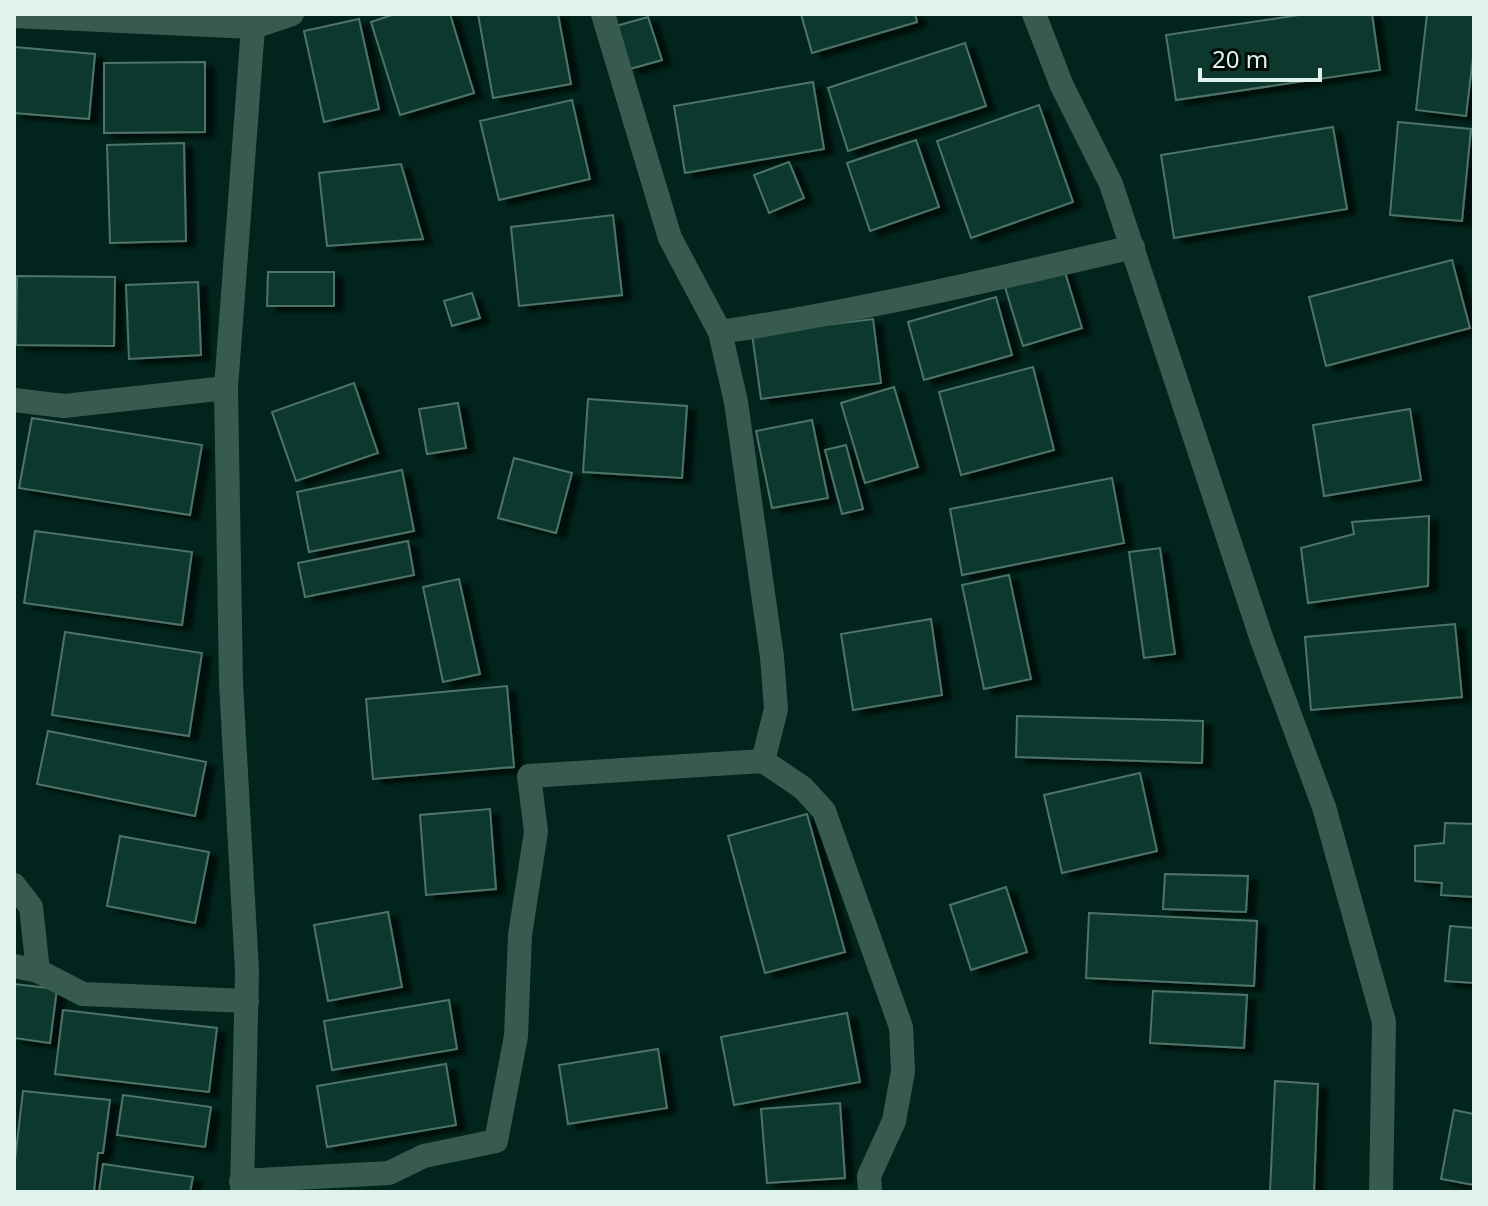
<svg xmlns="http://www.w3.org/2000/svg" width="1488" height="1206" font-family="'Noto Sans',sans-serif">
<style>
.building{fill:#0d392e;stroke:#4f7367;stroke-width:2;filter:url(#shadow)}
.lines{fill:none;stroke-linecap:round;stroke-linejoin:round}
.street{stroke:#385b50;stroke-width:24}
</style>
<defs>
<filter id="shadow"><feDropShadow dx="9" dy="5" stdDeviation="2" flood-color="#0009"/></filter>
</defs>
<rect width="100%" height="100%" fill="#01251c"/>
<!-- building -->
<g class="building">
<polygon points="395,14 450,14 474,93 400,115 371,22"/>
<polygon points="478,14 558,14 571,84 493,98"/>
<polygon points="801,14 915,14 917,22 812,53"/>
<polygon points="1306,14 1372,14 1380,70 1176,100 1166,35"/>
<polygon points="1427,14 1474,15 1474,49 1466,116 1416,110"/>
<polygon points="648,17 662,60 630,69 616,26"/>
<polygon points="359,19 379,109 324,122 304,31"/>
<polygon points="965,43 986,106 848,151 828,88"/>
<polygon points="14,47 95,54 89,119 14,113"/>
<polygon points="205,62 205,132 104,133 104,63"/>
<polygon points="813,82 824,149 685,173 674,106"/>
<polygon points="572,100 590,179 499,200 480,121"/>
<polygon points="1039,105 1073,202 971,238 937,141"/>
<polygon points="1398,122 1471,129 1462,221 1390,215"/>
<polygon points="1333,127 1347,209 1174,238 1161,155"/>
<polygon points="916,140 939,207 870,231 847,163"/>
<polygon points="184,143 186,241 110,243 107,145"/>
<polygon points="789,162 804,198 769,213 754,175"/>
<polygon points="401,164 423,239 327,246 319,173"/>
<polygon points="613,215 622,295 519,306 511,227"/>
<polygon points="1452,260 1470,328 1326,366 1309,297"/>
<polygon points="1064,269 1082,328 1023,346 1005,287"/>
<polygon points="268,272 334,272 334,306 267,306"/>
<polygon points="17,276 115,277 114,346 16,345"/>
<polygon points="198,282 201,355 129,359 126,285"/>
<polygon points="472,293 480,318 452,326 444,301"/>
<polygon points="996,297 1012,355 924,380 908,322"/>
<polygon points="873,319 881,383 761,399 752,334"/>
<polygon points="1033,367 1054,450 961,475 939,392"/>
<polygon points="354,383 378,453 296,481 272,412"/>
<polygon points="894,387 918,467 865,483 841,403"/>
<polygon points="588,399 687,406 682,478 583,472"/>
<polygon points="458,403 466,448 427,454 419,409"/>
<polygon points="1410,409 1421,480 1324,496 1313,425"/>
<polygon points="32,418 202,445 190,515 19,488"/>
<polygon points="812,420 828,498 772,508 756,431"/>
<polygon points="846,445 863,509 842,514 825,450"/>
<polygon points="514,458 572,473 556,533 498,518"/>
<polygon points="402,470 414,531 309,552 297,492"/>
<polygon points="1112,478 1124,543 962,575 950,509"/>
<polygon points="1429,516 1428,586 1308,603 1301,548 1354,534 1352,522"/>
<polygon points="35,531 192,552 182,625 24,603"/>
<polygon points="408,541 414,575 305,597 298,563"/>
<polygon points="1160,548 1175,654 1144,658 1129,552"/>
<polygon points="1009,575 1031,679 984,689 962,585"/>
<polygon points="459,579 480,674 443,682 423,587"/>
<polygon points="931,619 942,695 853,710 841,634"/>
<polygon points="1455,624 1462,697 1311,710 1305,637"/>
<polygon points="65,632 202,653 189,736 52,715"/>
<polygon points="507,686 514,767 373,779 366,699"/>
<polygon points="1017,716 1203,721 1202,763 1016,757"/>
<polygon points="48,731 206,762 195,816 37,784"/>
<polygon points="1140,773 1157,851 1062,873 1044,795"/>
<polygon points="490,809 496,889 426,895 420,815"/>
<polygon points="807,814 845,952 765,973 728,836"/>
<polygon points="1445,823 1474,824 1474,897 1441,895 1442,883 1415,881 1415,846 1444,843"/>
<polygon points="120,836 209,852 195,923 107,906"/>
<polygon points="1165,874 1248,876 1246,912 1163,909"/>
<polygon points="1006,887 1027,952 971,970 950,905"/>
<polygon points="388,912 402,987 328,1001 314,925"/>
<polygon points="1089,913 1257,921 1254,986 1086,978"/>
<polygon points="1450,926 1474,928 1474,983 1445,981"/>
<polygon points="14,984 57,989 50,1043 14,1038"/>
<polygon points="1153,991 1247,995 1244,1048 1150,1043"/>
<polygon points="449,1000 457,1049 332,1070 324,1021"/>
<polygon points="63,1010 217,1028 209,1092 55,1074"/>
<polygon points="847,1013 860,1082 734,1105 721,1037"/>
<polygon points="658,1049 667,1108 568,1124 559,1065"/>
<polygon points="446,1064 456,1125 327,1147 317,1086"/>
<polygon points="1275,1081 1318,1084 1314,1192 1270,1192"/>
<polygon points="23,1091 110,1100 103,1153 98,1153 94,1192 14,1192 14,1168"/>
<polygon points="123,1095 211,1107 205,1147 117,1135"/>
<polygon points="840,1103 845,1178 767,1183 761,1109"/>
<polygon points="1454,1110 1474,1114 1474,1185 1441,1179"/>
<polygon points="103,1164 193,1177 190,1192 99,1192"/>
</g>
<g class="lines">
<!-- street -->
<g class="street">
<polyline points="603,14 670,238 720,332 736,402 772,657 776,709 763,761"/>
<polyline points="1034,14 1062,86 1111,184 1262,640 1324,807 1384,1022 1381,1192"/>
<polyline points="14,16 253,27"/>
<path d="M 720,332 C 859,311 996,279 1133,247"/>
<polyline points="14,400 64,406 226,388"/>
<polyline points="14,885 31,907 38,971 83,994 247,1001"/>
<polyline points="14,966 38,971"/>
<polyline points="241,1181 389,1173 424,1156 496,1141 516,1036 520,935 536,832 529,776 763,761 803,788 824,811 901,1027 903,1071 894,1121 869,1176 870,1192"/>
<polyline points="242,1192 247,971 231,683 226,388 253,27 292,14"/>
</g>
</g>
<!-- border -->
<rect width="1488" height="1206" fill="none" stroke="#dff2eb" stroke-width="32"/>
<!-- scale -->
<path d="M1200 68v12h120v-12" fill="none" stroke="#dff2eb" stroke-width="4"/>
<text x="1212" y="68" font-size="24" fill="#dff2eb" stroke="#010b07" stroke-width="6" paint-order="stroke">20 m</text>
</svg>
